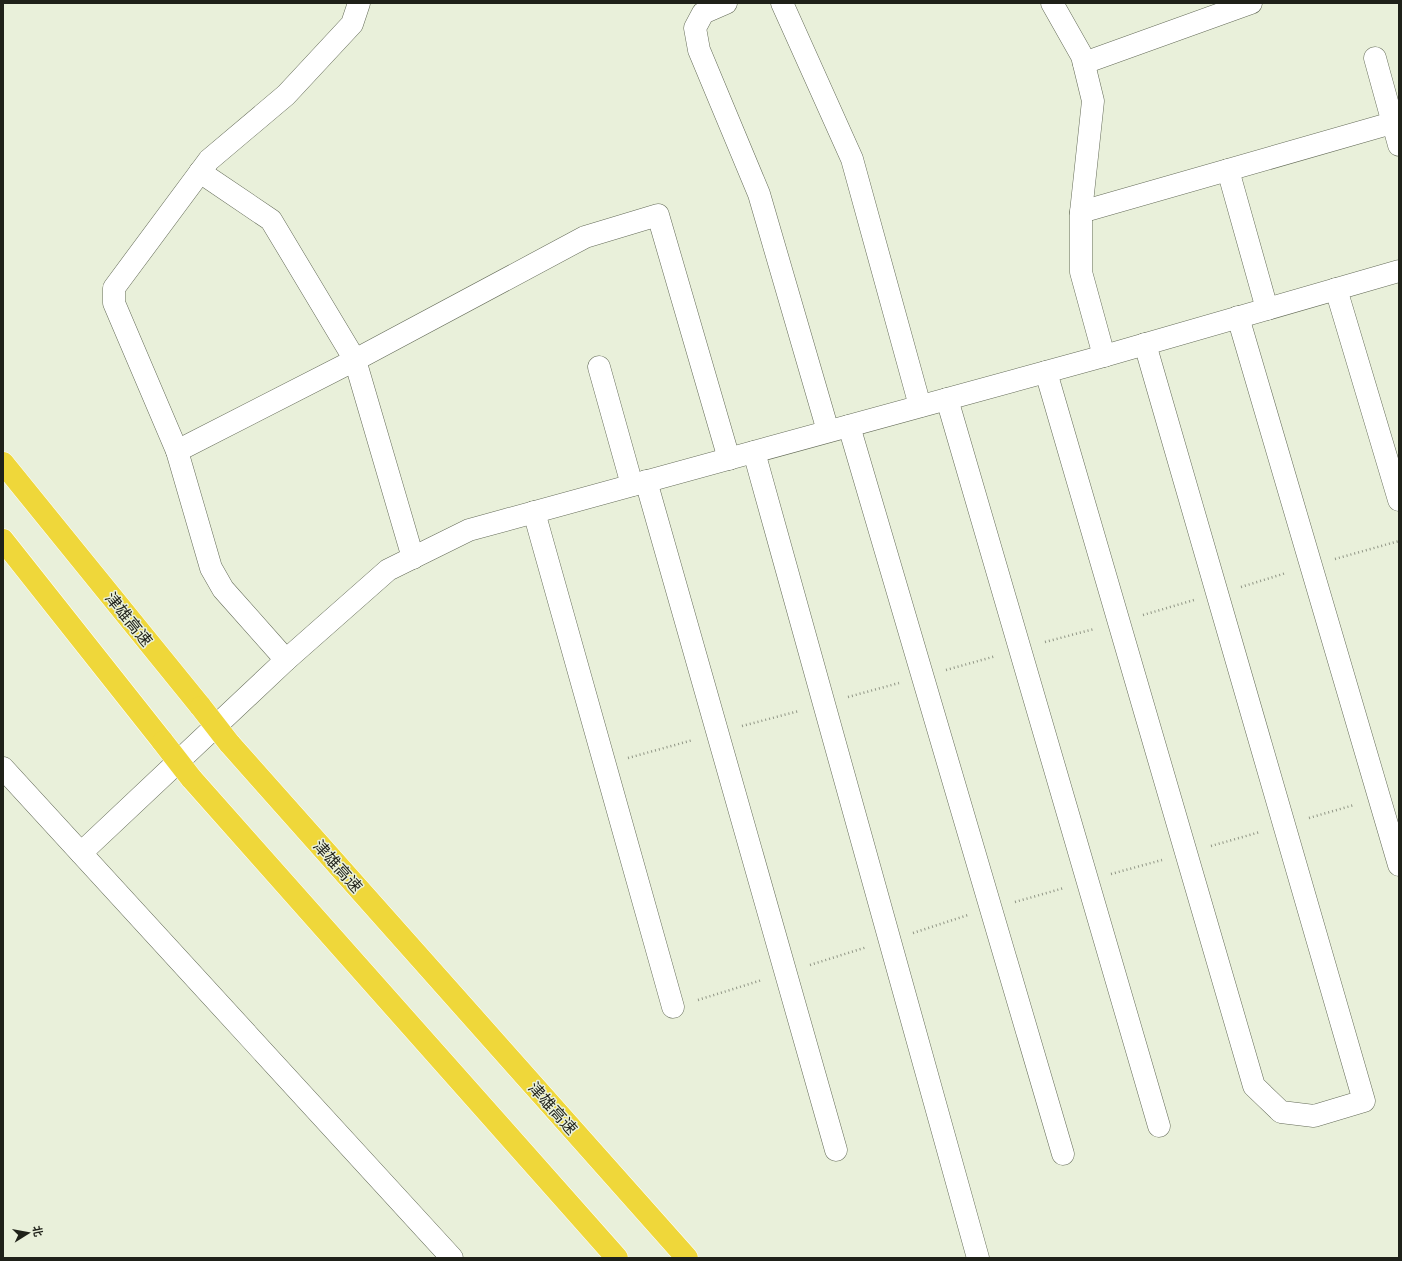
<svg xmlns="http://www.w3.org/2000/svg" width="1402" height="1261" font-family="'Alegreya Sans','Noto Sans SC',sans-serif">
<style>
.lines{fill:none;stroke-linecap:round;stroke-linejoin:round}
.minor-casing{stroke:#646b58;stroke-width:23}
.highway-casing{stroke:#fff;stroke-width:23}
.path{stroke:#909585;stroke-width:2.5;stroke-dasharray:1 3;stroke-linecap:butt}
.minor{stroke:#fff;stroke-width:22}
.highway{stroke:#efd73a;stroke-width:22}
.highway-bridge-casing{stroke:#fff;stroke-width:23;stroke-linecap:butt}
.highway-bridge{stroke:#efd73a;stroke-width:22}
.labels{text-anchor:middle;stroke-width:3;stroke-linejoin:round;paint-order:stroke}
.street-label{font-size:16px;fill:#1f2119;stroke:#e9f0da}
</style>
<rect width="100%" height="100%" fill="#e9f0da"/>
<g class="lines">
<!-- minor casing -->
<g class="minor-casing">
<g id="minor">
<polyline points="726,3 703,13 695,28 699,50 759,194 828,431"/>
<polyline points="782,3 852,159 920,406"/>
<polyline points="1052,3 1082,56 1093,101 1081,212 1081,272 1104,356"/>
<polyline points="1375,58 1399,145"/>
<polyline points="1084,63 1251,3"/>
<polyline points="1228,170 1267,309"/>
<polyline points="200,172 271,220 355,360 413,558"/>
<polyline points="1081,212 1399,121"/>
<polyline points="1336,289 1399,500"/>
<polyline points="1238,317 1399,865"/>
<polyline points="599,367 632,485"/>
<polyline points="1046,372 1254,1086 1281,1112 1314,1116 1364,1101 1145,344"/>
<polyline points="947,399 1159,1126"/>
<polyline points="849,426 1063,1154"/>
<polyline points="177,451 355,360 585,237 658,215 729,459"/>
<polyline points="754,452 978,1258"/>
<polyline points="646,481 836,1150"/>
<polyline points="534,512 673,1007"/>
<polyline points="286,660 223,589 211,568 177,451 114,303 114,288 209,160 286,95 352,24 359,3"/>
<polyline points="3,768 452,1258"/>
<polyline points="81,853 286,660 388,570 469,530 1104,356 1399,271"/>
</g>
</g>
<!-- highway casing -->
<g class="highway-casing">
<g id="highway">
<polyline points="3,463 201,707"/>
<polyline points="3,540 163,742"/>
<polyline points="229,743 687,1258"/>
<polyline points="191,778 617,1258"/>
</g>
</g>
<!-- path -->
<g class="path">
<polyline points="1335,559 1399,541"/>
<polyline points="1241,587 1286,573"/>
<polyline points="1143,615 1194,600"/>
<polyline points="1045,642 1094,629"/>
<polyline points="946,670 996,656"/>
<polyline points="848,697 899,683"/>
<polyline points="742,726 799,711"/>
<polyline points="628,758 693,740"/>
<polyline points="1309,818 1354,805"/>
<polyline points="1211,846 1260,832"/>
<polyline points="1111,874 1162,860"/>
<polyline points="1015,902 1064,888"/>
<polyline points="913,933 968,915"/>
<polyline points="810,965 867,947"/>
<polyline points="698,1000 762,980"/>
</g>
<!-- minor -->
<use href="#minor" class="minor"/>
<!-- highway -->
<use href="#highway" class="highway"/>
<!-- highway-bridge casing -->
<g class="highway-bridge-casing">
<g id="highway-bridge">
<polyline points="201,707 229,743"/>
<polyline points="163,742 191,778"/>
</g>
</g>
<!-- highway-bridge -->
<use href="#highway-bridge" class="highway-bridge"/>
</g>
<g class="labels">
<!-- street labels -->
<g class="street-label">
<text transform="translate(129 619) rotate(51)" y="6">津雄高速</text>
<text transform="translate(338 866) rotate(48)" y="6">津雄高速</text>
<text transform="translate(553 1108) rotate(48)" y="6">津雄高速</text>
</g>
</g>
<!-- border -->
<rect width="1402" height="1261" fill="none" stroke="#1f2119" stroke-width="8"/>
<!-- north arrow -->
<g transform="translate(28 1233) rotate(79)" stroke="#e9f0da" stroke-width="3" paint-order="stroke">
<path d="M0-3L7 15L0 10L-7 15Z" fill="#1f2119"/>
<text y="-6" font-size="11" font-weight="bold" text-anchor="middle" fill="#1f2119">北</text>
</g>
</svg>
